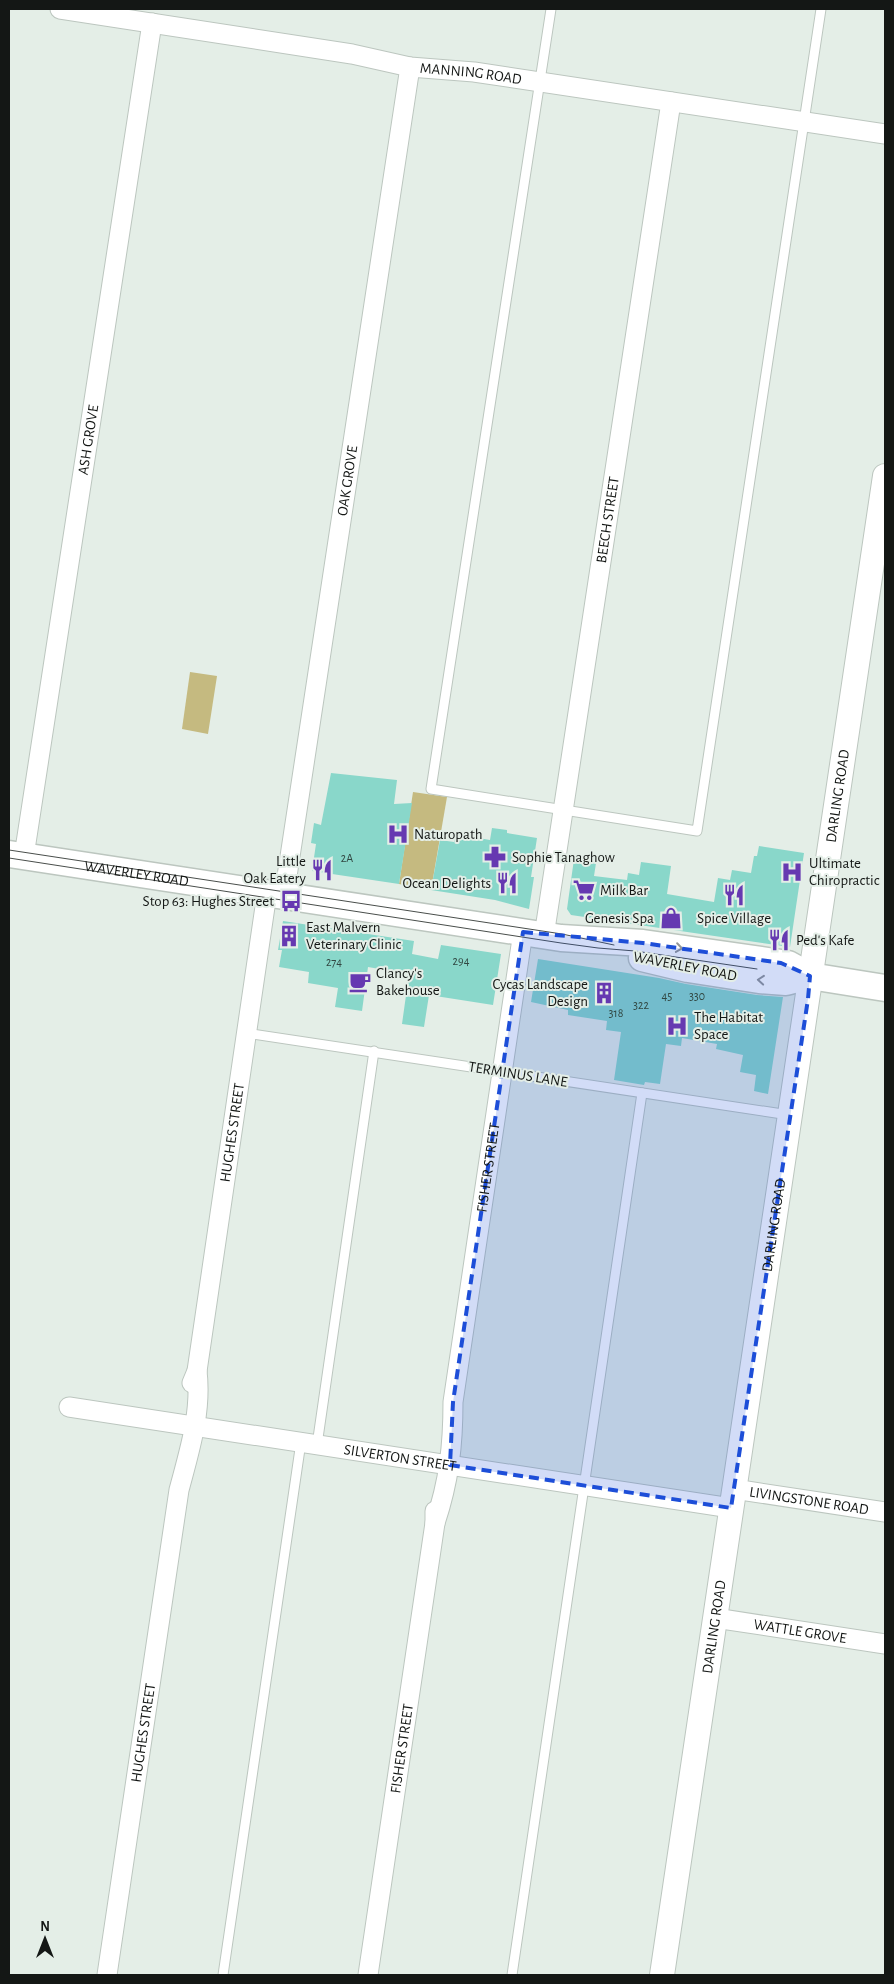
<svg xmlns="http://www.w3.org/2000/svg" width="894" height="1984" font-family="'Alegreya Sans',sans-serif">
<style>
.green{fill:#c5ba80}
.building{fill:#89d7ca}
.lines{fill:none;stroke-linecap:round;stroke-linejoin:round}
.service-casing{stroke:#bcc6bf;stroke-width:11}
.minor-casing{stroke:#bcc6bf;stroke-width:21}
.tertiary-casing{stroke:#bcc6bf;stroke-width:26}
.secondary-casing{stroke:#bcc6bf;stroke-width:29}
.service{stroke:#fff;stroke-width:9}
.minor{stroke:#fff;stroke-width:19}
.tertiary{stroke:#fff;stroke-width:24}
.secondary{stroke:#fff;stroke-width:26}
.tram{stroke:#494e4b;stroke-width:1}
.oneway{stroke:#959796}
.marked{fill:#1d4ed8;fill-opacity:0.2;stroke:#1d4ed8;stroke-width:4;stroke-dasharray:10 6;stroke-linejoin:round}
.labels{text-anchor:middle;stroke-width:4;stroke-linejoin:round;paint-order:stroke}
.number-label{font-size:12px;fill:#314742}
.street-label{font-size:15px;fill:#141715;stroke:#e4eee7}
.poi-label{font-size:15px;fill:#141715;stroke:#e4eee7;text-anchor:start}
</style>
<rect width="100%" height="100%" fill="#e4eee7"/>
<!-- green -->
<g class="green">
<polygon points="190,672 217,676 208,734 182,729"/>
<polygon points="413,792 447,797 431,890 399,884"/>
</g>
<!-- building -->
<g class="building">
<polygon points="331,773 397,780 394,804 412,803 399,884 312,871 316,844 311,843 314,823 321,825"/>
<polygon points="492,828 507,830 507,833 537,838 531,877 534,877 529,909 495,900 431,890 440,840 454,842 456,834 490,840"/>
<polygon points="759,846 804,853 790,947 571,915 567,909 574,859 596,863 594,876 627,880 628,873 639,875 641,862 671,866 667,894 714,902 718,878 730,880 732,870 751,873 754,856 757,856"/>
<polygon points="283,921 414,941 412,954 438,959 441,945 501,954 493,1005 429,995 424,1027 402,1024 409,974 368,967 362,1011 335,1007 338,988 308,983 309,972 279,967 282,950 278,950"/>
<polygon points="538,959 659,978 686,984 757,995 783,997 768,1094 754,1091 756,1075 740,1072 743,1055 716,1049 717,1044 682,1038 681,1046 666,1044 660,1084 645,1082 644,1085 614,1080 621,1032 606,1030 607,1021 568,1015 568,1010 531,1002"/>
</g>
<g class="lines">
<!-- service casing -->
<g class="service-casing">
<g id="service">
<polyline points="551,9 431,789 697,831 821,9"/>
<polyline points="246,1033 789,1115"/>
<polyline points="317,1445 374,1051"/>
<polyline points="223,1975 301,1442"/>
<polyline points="512,1975 642,1093"/>
</g>
</g>
<!-- minor casing -->
<g class="minor-casing">
<g id="minor">
<path id="s1" d="M 60,9 L 352,54 L 410,67 L 474,72 L 885,134"/>
<path id="s2" d="M 24,856 L 152,23"/>
<path id="s3" d="M 284,896 L 410,67"/>
<path id="s4" d="M 544,936 L 671,102"/>
<path id="s5" d="M 192,1383 L 197,1371 L 267,893"/>
<path id="s6" d="M 69,1407 L 731,1508"/>
<path id="s7" d="M 734,1489 L 885,1512"/>
<path id="s8" d="M 435,1523 C 449,1481 453,1446 453,1402 L 523,932"/>
<path id="s9" d="M 715,1618 L 885,1644"/>
<path id="s10" d="M 107,1975 L 179,1490 C 189,1452 202,1412 197,1371"/>
<path id="s11" d="M 368,1975 L 435,1523 L 435,1511"/>
</g>
</g>
<!-- tertiary casing -->
<g class="tertiary-casing">
<g id="tertiary">
<path id="s12" d="M 662,1975 L 885,476"/>
</g>
</g>
<!-- secondary casing -->
<g class="secondary-casing">
<g id="secondary">
<path id="s13" d="M 9,854 L 561,938 L 643,943 L 741,957 L 788,964 L 810,976 L 885,988"/>
<polyline points="642,958 688,969 759,980 786,982 810,976"/>
</g>
</g>
<!-- service -->
<use href="#service" class="service"/>
<!-- minor -->
<use href="#minor" class="minor"/>
<!-- tertiary -->
<use href="#tertiary" class="tertiary"/>
<!-- secondary -->
<use href="#secondary" class="secondary"/>
<!-- tram -->
<g class="tram">
<polyline points="9,850 562,934 614,945"/>
<polyline points="9,858 561,943 598,948 635,951 757,969"/>
</g>
</g>
<!-- one-way arrows -->
<defs><path id="oneway-chevron" d="M-2-3.5L2.5 0L-2 3.5" fill="none" stroke-width="1.6" stroke-linecap="round" stroke-linejoin="round" transform="scale(1.25)"/></defs>
<g class="oneway">
<use href="#oneway-chevron" transform="translate(679 948) rotate(8)"/>
<use href="#oneway-chevron" transform="translate(761 980) rotate(-175)"/>
</g>
<!-- marked area -->
<path class="marked" d="M 523,932 L 643,943 L 781,963 L 810,976 L 808,999 L 731,1508 L 450,1465 L 453,1402 Z"/>
<!-- icons -->
<defs>
<g id="hospital-bare" transform="scale(1.725)"><path d="M-5-5h3v3.5h4V-5h3V5h-3V1.5h-4V5h-3Z" fill="#6639b1" stroke="#e4eee7" stroke-width="2.5" paint-order="stroke"/></g>
<g id="pharmacy-bare" transform="scale(1.725)"><path d="M-2-6h4v4h4v4h-4v4h-4v-4h-4v-4h4Z" fill="#6639b1" stroke="#e4eee7" stroke-width="2.5" paint-order="stroke"/></g>
<g id="restaurant-bare" transform="scale(1.725)"><path d="M-5-6h1v4h1v-4h1v4h1v-4h1v5L-1.5 .5V6h-2V.5L-5-1ZM5-6V6H3V1.5H1.5Q1.5-4 5-6Z" fill="#6639b1" stroke="#e4eee7" stroke-width="2.5" paint-order="stroke"/></g>
<g id="supermarket-bare" transform="scale(1.725)"><path d="M-6-5.5h2.5l.6 2H6L4.5 2H-2.5L-4.4-4H-6ZM-1.5 3.2a1.3 1.3 0 1 0 .1 0ZM3 3.2a1.3 1.3 0 1 0 .1 0Z" fill="#6639b1" stroke="#e4eee7" stroke-width="2.5" paint-order="stroke"/></g>
<g id="bus-bare" transform="scale(1.725)"><path d="M-5-6H5V4H4V6H2V4H-2V6H-4V4H-5ZM-3.5-4V0h7V-4ZM-3.5 1.2v1.5H-2V1.2ZM2 1.2v1.5H3.5V1.2Z" fill="#6639b1" stroke="#e4eee7" stroke-width="2.5" paint-order="stroke"/></g>
<g id="shop-bare" transform="scale(1.725)"><path d="M-5-2.5h2.3a2.7 3.5 0 0 1 5.4 0H5L5.5 6h-11ZM-1.5-2.5h3a1.5 2.3 0 0 0-3 0Z" fill="#6639b1" stroke="#e4eee7" stroke-width="2.5" paint-order="stroke"/></g>
<g id="building-bare" transform="scale(1.725)"><path d="M-4-6H4V6H1V3H-1V6H-4ZM-2.5-4.3h1.7v1.8h-1.7ZM.8-4.3h1.7v1.8H.8ZM-2.5-1h1.7V.8h-1.7ZM.8-1h1.7V.8H.8Z" fill="#6639b1" stroke="#e4eee7" stroke-width="2.5" paint-order="stroke"/></g>
<g id="cafe-bare" transform="scale(1.725)"><path d="M-5.5-4.5H6V0H3Q3 3.5 0 3.5H-2.5Q-5.5 3.5-5.5 0ZM3-3.2v2h1.7v-2ZM-6 4.5H4V6H-6Z" fill="#6639b1" stroke="#e4eee7" stroke-width="2.5" paint-order="stroke"/></g>
</defs>
<g fill-rule="evenodd">
<use href="#hospital-bare" x="398" y="834"/>
<use href="#pharmacy-bare" x="495" y="857"/>
<use href="#restaurant-bare" x="322" y="870"/>
<use href="#hospital-bare" x="792" y="872"/>
<use href="#restaurant-bare" x="507" y="883"/>
<use href="#supermarket-bare" x="584" y="890"/>
<use href="#restaurant-bare" x="734" y="895"/>
<use href="#bus-bare" x="291" y="901"/>
<use href="#shop-bare" x="671" y="918"/>
<use href="#building-bare" x="289" y="936"/>
<use href="#restaurant-bare" x="779" y="940"/>
<use href="#cafe-bare" x="360" y="982"/>
<use href="#building-bare" x="604" y="993"/>
<use href="#hospital-bare" x="677" y="1026"/>
</g>
<g class="labels">
<!-- number labels -->
<g class="number-label">
<text x="347" y="862">2A</text>
<text x="461" y="965">294</text>
<text x="334" y="966">274</text>
<text x="667" y="1000">45</text>
<text x="697" y="1000">330</text>
<text x="641" y="1009">322</text>
<text x="616" y="1017">318</text>
</g>
<!-- street labels -->
<g class="street-label">
<text dy="5" stroke="none"><textPath href="#s1" startOffset="416">MANNING ROAD</textPath></text>
<text dy="5" stroke="none"><textPath href="#s2" startOffset="421">ASH GROVE</textPath></text>
<text dy="5" stroke="none"><textPath href="#s3" startOffset="420">OAK GROVE</textPath></text>
<text dy="5" stroke="none"><textPath href="#s4" startOffset="421">BEECH STREET</textPath></text>
<text dy="5" stroke="none"><textPath href="#s12" startOffset="1192">DARLING ROAD</textPath></text>
<text dy="5" stroke="none"><textPath href="#s13" startOffset="129">WAVERLEY ROAD</textPath></text>
<text transform="translate(685 966) rotate(11)" y="5">WAVERLEY ROAD</text>
<text transform="translate(518 1074) rotate(9)" y="5">TERMINUS LANE</text>
<text dy="5" stroke="none"><textPath href="#s5" startOffset="254">HUGHES STREET</textPath></text>
<text dy="5" stroke="none"><textPath href="#s8" startOffset="360">FISHER STREET</textPath></text>
<text dy="5" stroke="none"><textPath href="#s12" startOffset="758">DARLING ROAD</textPath></text>
<text dy="5" stroke="none"><textPath href="#s6" startOffset="335">SILVERTON STREET</textPath></text>
<text dy="5" stroke="none"><textPath href="#s7" startOffset="76">LIVINGSTONE ROAD</textPath></text>
<text dy="5" stroke="none"><textPath href="#s12" startOffset="352">DARLING ROAD</textPath></text>
<text dy="5" stroke="none"><textPath href="#s9" startOffset="86">WATTLE GROVE</textPath></text>
<text dy="5" stroke="none"><textPath href="#s10" startOffset="245">HUGHES STREET</textPath></text>
<text dy="5" stroke="none"><textPath href="#s11" startOffset="229">FISHER STREET</textPath></text>
</g>
<!-- poi labels -->
<g class="poi-label">
<text x="414" y="839">Naturopath</text>
<text x="512" y="862">Sophie Tanaghow</text>
<text x="306" y="866" text-anchor="end">Little<tspan x="306" dy="17">Oak Eatery</tspan></text>
<text x="809" y="868">Ultimate<tspan x="809" dy="17">Chiropractic</tspan></text>
<text x="491" y="888" text-anchor="end">Ocean Delights</text>
<text x="600" y="895">Milk Bar</text>
<text x="274" y="906" text-anchor="end">Stop 63: Hughes Street</text>
<text x="654" y="923" text-anchor="end">Genesis Spa</text>
<text x="734" y="923" text-anchor="middle">Spice Village</text>
<text x="306" y="932">East Malvern<tspan x="306" dy="17">Veterinary Clinic</tspan></text>
<text x="796" y="945">Ped's Kafe</text>
<text x="376" y="978">Clancy's<tspan x="376" dy="17">Bakehouse</tspan></text>
<text x="588" y="989" text-anchor="end">Cycas Landscape<tspan x="588" dy="17">Design</tspan></text>
<text x="694" y="1022">The Habitat<tspan x="694" dy="17">Space</tspan></text>
</g>
</g>
<!-- border -->
<rect width="894" height="1984" fill="none" stroke="#141715" stroke-width="20"/>
<!-- north arrow -->
<g transform="translate(45 1939)" stroke="#e4eee7" stroke-width="4" paint-order="stroke">
<path d="M0-4L9 19L0 12L-9 19Z" fill="#141715"/>
<text y="-8" font-size="14" font-weight="bold" text-anchor="middle" fill="#141715">N</text>
</g>
</svg>
